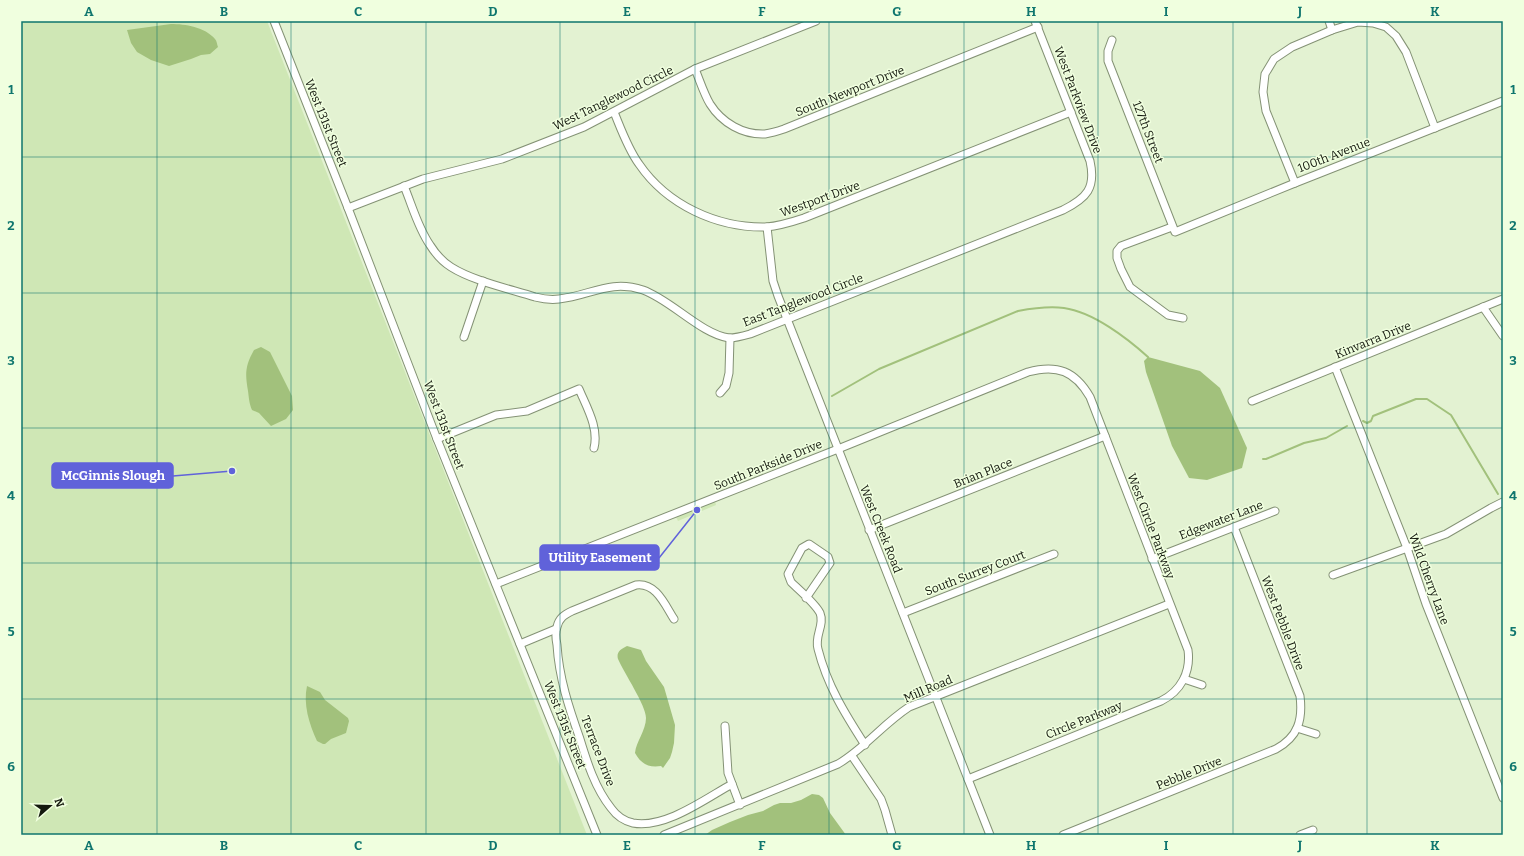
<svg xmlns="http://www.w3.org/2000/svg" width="1524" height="856" font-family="Bitter,serif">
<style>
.green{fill:#cfe7b5}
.water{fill:#a2c17c}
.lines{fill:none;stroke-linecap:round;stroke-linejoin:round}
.stream{stroke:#a2c17c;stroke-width:2}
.minor-casing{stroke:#849275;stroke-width:9}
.minor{stroke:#fff;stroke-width:7}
.grid{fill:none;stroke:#0f766e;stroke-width:1;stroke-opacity:0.55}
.labels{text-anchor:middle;stroke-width:3;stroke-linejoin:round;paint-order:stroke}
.street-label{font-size:12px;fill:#14190e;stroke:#f0ffdf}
.leader{fill:none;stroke:#6062da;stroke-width:1.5}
.callout-dot{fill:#6062da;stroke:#f0ffdf;stroke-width:1.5}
.callout{fill:#6062da;stroke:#6062da;stroke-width:1.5}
.callout-label{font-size:13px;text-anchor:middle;font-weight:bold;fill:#fff}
.neatline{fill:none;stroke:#0f766e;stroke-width:1.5}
.grid-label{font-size:13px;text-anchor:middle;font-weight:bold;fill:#0f766e}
</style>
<rect width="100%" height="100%" fill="#e3f2d2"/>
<!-- green -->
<g class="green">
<polygon points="21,21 267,21 587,835 21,835"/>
<polygon points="715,501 716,505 678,521 676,517"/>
</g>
<!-- water -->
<g class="water">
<path d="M 171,24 C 185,24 205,27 215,39 C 217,41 217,45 218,47 L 210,54 L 201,55 L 191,59 L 169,66 L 151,60 L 137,52 L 131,43 L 127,30 Z"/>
<path d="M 261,347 L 270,352 L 292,396 L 293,410 L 286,419 L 271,426 L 259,413 L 252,410 C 249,403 249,398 248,391 C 245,374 245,366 254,350 Z"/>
<polygon points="1148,357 1200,371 1220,388 1247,448 1242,468 1207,480 1189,478 1172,446 1146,372 1144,361"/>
<path d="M 627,646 L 641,650 L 646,661 L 664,687 L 675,725 L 674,743 L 672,752 L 670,758 L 663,768 L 661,766 C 649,768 641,764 635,753 C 636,742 646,730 646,718 C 646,705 624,673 618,659 C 616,652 621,649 627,646 Z"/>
<path d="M 307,686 L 320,692 L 325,700 L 348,718 L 349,721 L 346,733 L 331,739 L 325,744 L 323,744 L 317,741 C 309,724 303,704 307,686 Z"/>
<polygon points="812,794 819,795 823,798 830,813 846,835 705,835 712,830 730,822 748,815 763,811 774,805 780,803 791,803 801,800"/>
</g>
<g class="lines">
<!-- stream -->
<g class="stream">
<path d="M 832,396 L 879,369 L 1018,311 C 1034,308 1048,306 1064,308 C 1093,312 1127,338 1148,357"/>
<polyline points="1363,421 1367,423 1371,421 1373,416 1416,399 1427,399 1451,415 1498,494"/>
<polyline points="1263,459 1266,459 1304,443 1326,438 1347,426"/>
</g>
<!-- minor casing -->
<g class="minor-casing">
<g id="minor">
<polyline points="274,21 348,208 437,439 597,835"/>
<polyline points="1329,21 1332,30"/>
<polyline points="1112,40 1108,51 1108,61 1175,232 1295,183 1503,101"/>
<path d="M 695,69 C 700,81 704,94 710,104 C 722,123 743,135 765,134 C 771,133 778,131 784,129 L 1038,27"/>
<path d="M 614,112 C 621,129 628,149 639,164 C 667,205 717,228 766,227 C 779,226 792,222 804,218 L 1071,112"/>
<polyline points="1295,183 1266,111 1263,92 1265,74 1274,59 1292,47 1332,30 1358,22 1373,23 1386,27 1396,36 1406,52 1435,128"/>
<path d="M 404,186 C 412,205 418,228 430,245 C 435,253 443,262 451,267 C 473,281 510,289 535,297 C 543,299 551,300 559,299 C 590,296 609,279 643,290 C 671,300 701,334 729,338 C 735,338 743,336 750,334 L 1063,210 C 1087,198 1096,188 1090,161 L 1035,21"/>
<polyline points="348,208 423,179 502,159 584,127 695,69 816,21"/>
<polyline points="767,227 773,281 778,296 990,835"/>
<polyline points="1172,227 1121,246 1117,251 1117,258 1121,269 1130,287 1168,315 1183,318"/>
<polyline points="1483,307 1503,336"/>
<polyline points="464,337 483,281"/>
<polyline points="1335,367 1407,548 1426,604 1503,798"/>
<polyline points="720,393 726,386 729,373 730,338"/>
<polyline points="1252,401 1503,299"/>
<path d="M 437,439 L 496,415 L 527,411 L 579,389 C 587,408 599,428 594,448"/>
<polyline points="869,530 1105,436"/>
<polyline points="1152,559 1275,511"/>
<polyline points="1333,575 1446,534 1491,508 1503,502"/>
<path d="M 496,584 L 838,449 L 1028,372 C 1057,364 1075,371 1090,397 L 1188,650 C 1191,672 1181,691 1161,701 L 968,779"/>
<path d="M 806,598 L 830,563 L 828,557 L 809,544 L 802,548 L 788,574 L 791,582 C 799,590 815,603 820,613 C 825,625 814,636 818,649 C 827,685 845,714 865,745"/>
<polyline points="903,613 1054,554"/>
<path d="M 674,619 C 665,605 656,582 636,585 L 572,611 C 564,615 559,618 557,627 C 555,633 556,640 557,645 C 559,678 569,708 580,739 C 587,762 595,788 611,808 C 616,815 624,821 633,823 C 665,829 705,799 732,784"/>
<polyline points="520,644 556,629"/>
<polyline points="1184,679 1202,685"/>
<polyline points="725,726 728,773 740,805"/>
<polyline points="1297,728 1316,734"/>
<polyline points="852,756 881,799 885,810 892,835"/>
<path d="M 664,835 L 838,764 C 865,748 883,724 909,707 L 1169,604"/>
<path d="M 1063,835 L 1276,749 C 1298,737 1303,720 1300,696 L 1234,527"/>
<polyline points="1300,835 1313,830"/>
</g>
</g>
<!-- minor -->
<use href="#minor" class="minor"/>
</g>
<!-- grid -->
<path class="grid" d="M 157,21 L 157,835M 291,21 L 291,835M 426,21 L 426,835M 560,21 L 560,835M 695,21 L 695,835M 829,21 L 829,835M 964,21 L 964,835M 1098,21 L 1098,835M 1233,21 L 1233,835M 1367,21 L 1367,835M 21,157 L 1503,157M 21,293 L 1503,293M 21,428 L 1503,428M 21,563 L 1503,563M 21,699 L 1503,699"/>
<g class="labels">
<!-- street labels -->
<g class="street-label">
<text transform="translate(850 91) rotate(-22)" y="4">South Newport Drive</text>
<text transform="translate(613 98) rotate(-26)" y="4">West Tanglewood Circle</text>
<text transform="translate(1078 100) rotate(69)" y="4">West Parkview Drive</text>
<text transform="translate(326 123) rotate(68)" y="4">West 131st Street</text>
<text transform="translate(1148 132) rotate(69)" y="4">127th Street</text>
<text transform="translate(1334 155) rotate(-21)" y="4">100th Avenue</text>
<text transform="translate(820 199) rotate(-20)" y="4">Westport Drive</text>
<text transform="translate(803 300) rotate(-21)" y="4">East Tanglewood Circle</text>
<text transform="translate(1373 340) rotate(-22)" y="4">Kinvarra Drive</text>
<text transform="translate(444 425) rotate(69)" y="4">West 131st Street</text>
<text transform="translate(768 465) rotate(-22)" y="4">South Parkside Drive</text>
<text transform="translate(983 473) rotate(-22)" y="4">Brian Place</text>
<text transform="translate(1221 520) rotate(-21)" y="4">Edgewater Lane</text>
<text transform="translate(1151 526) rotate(69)" y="4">West Circle Parkway</text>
<text transform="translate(881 529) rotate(68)" y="4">West Creek Road</text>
<text transform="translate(975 573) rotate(-21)" y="4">South Surrey Court</text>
<text transform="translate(1429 579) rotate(70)" y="4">Wild Cherry Lane</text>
<text transform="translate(1283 623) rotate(69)" y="4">West Pebble Drive</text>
<text transform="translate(928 689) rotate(-23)" y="4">Mill Road</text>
<text transform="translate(1084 720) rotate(-22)" y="4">Circle Parkway</text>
<text transform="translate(565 725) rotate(68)" y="4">West 131st Street</text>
<text transform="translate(598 751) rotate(69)" y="4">Terrace Drive</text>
<text transform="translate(1189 773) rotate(-22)" y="4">Pebble Drive</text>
</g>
</g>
<!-- callouts -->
<path class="leader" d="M232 471L173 476M697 510L659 558"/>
<g class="callout-dot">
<circle cx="232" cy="471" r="4"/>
<circle cx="697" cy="510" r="4"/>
</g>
<g class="callout">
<rect x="52" y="463" width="121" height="25" rx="4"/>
<rect x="540" y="545" width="119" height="25" rx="4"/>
</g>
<g class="callout-label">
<text x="113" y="480">McGinnis Slough</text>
<text x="600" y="562">Utility Easement</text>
</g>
<!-- border -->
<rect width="1524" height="856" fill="none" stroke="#f0ffdf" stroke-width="44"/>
<!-- north arrow -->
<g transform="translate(50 806) rotate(70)" stroke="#f0ffdf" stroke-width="3" paint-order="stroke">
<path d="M0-3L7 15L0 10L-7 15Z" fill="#14190e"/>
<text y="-6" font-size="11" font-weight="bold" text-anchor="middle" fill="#14190e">N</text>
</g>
<rect x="22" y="22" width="1480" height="812" class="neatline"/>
<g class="grid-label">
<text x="89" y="16">A</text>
<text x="224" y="16">B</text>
<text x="358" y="16">C</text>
<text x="493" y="16">D</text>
<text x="627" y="16">E</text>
<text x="762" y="16">F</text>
<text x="897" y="16">G</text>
<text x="1031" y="16">H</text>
<text x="1166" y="16">I</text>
<text x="1300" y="16">J</text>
<text x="1435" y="16">K</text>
<text x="11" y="94">1</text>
<text x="1513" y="94">1</text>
<text x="11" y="230">2</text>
<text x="1513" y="230">2</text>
<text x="11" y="365">3</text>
<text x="1513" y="365">3</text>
<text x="11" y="500">4</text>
<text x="1513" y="500">4</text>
<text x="11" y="636">5</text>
<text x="1513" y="636">5</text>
<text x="11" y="771">6</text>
<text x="1513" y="771">6</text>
<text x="89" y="850">A</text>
<text x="224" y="850">B</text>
<text x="358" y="850">C</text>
<text x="493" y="850">D</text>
<text x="627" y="850">E</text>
<text x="762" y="850">F</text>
<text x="897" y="850">G</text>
<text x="1031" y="850">H</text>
<text x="1166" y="850">I</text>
<text x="1300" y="850">J</text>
<text x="1435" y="850">K</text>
</g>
</svg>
